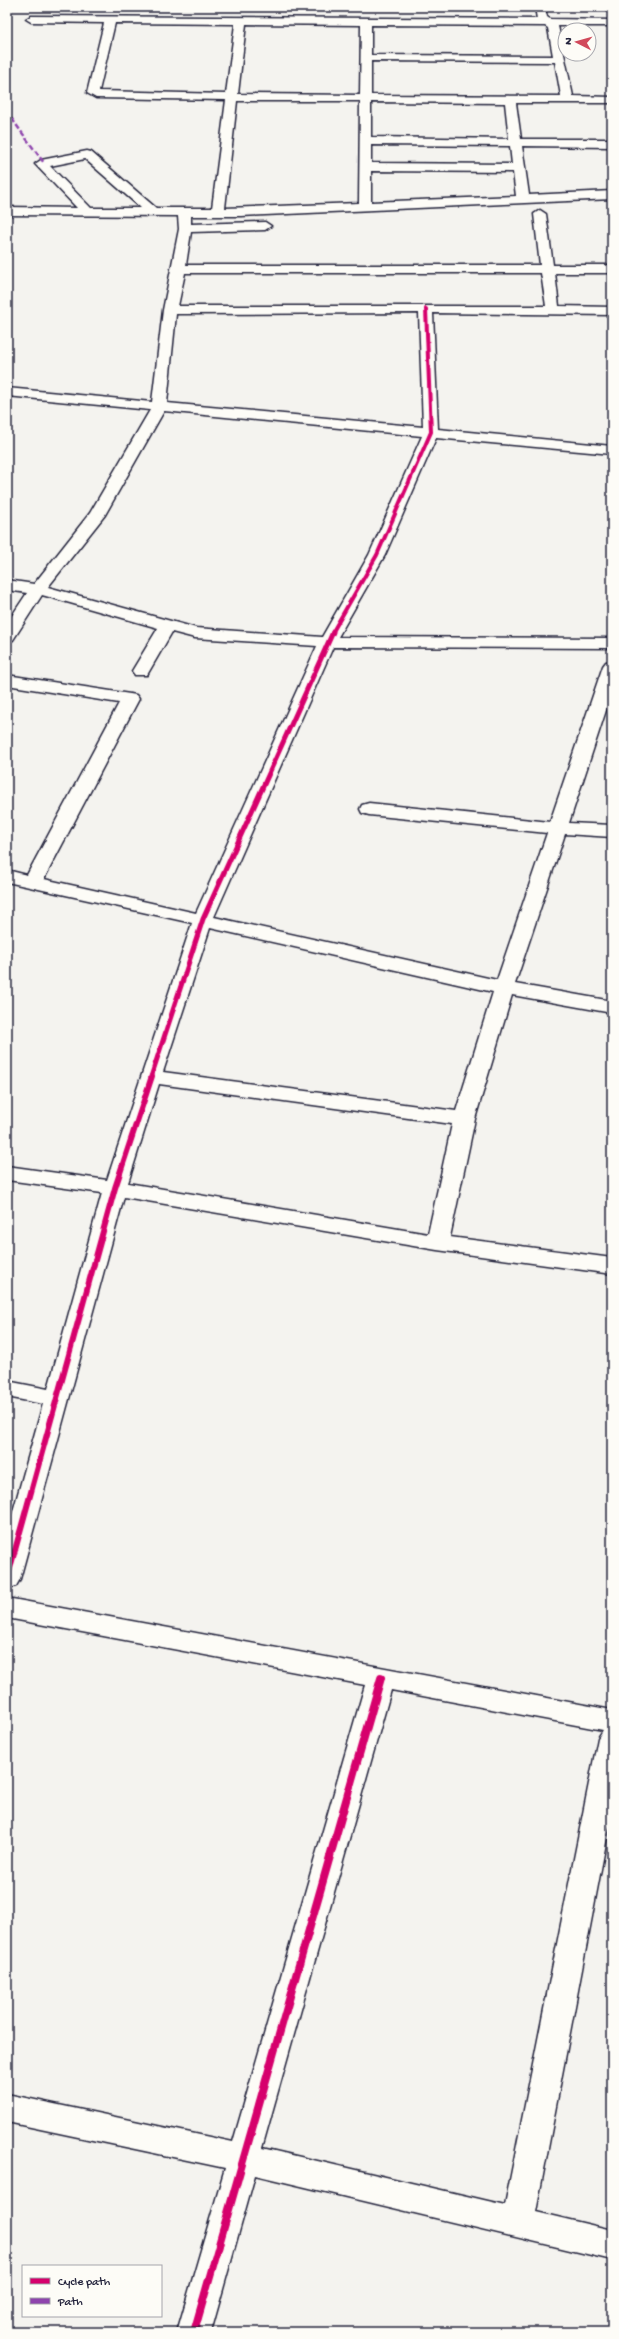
<svg xmlns="http://www.w3.org/2000/svg" width="619" height="2339" font-family="'Gochi Hand',sans-serif">
<style>
.lines{fill:none;stroke-linecap:round;stroke-linejoin:round}
.minor-casing{stroke:#22223b;stroke-width:3}
.minor{fill:#fdfcf7;fill-rule:evenodd}
.quiet{stroke:#8e44ad;stroke-width:2.5;stroke-dasharray:5.5 2.5;stroke-linecap:butt}
.cycleway-far3-casing{stroke:#fdfcf7;stroke-width:5.5}
.cycleway-far2-casing{stroke:#fdfcf7;stroke-width:7}
.cycleway-far1-casing{stroke:#fdfcf7;stroke-width:9}
.cycleway-casing{stroke:#fdfcf7;stroke-width:10}
.cycleway-far3{stroke:#d6006c;stroke-width:4}
.cycleway-far2{stroke:#d6006c;stroke-width:5}
.cycleway-far1{stroke:#d6006c;stroke-width:6}
.cycleway{stroke:#d6006c;stroke-width:8}
</style>
<rect width="100%" height="100%" fill="#f4f3ef"/>
<filter id="ink" filterUnits="userSpaceOnUse"><feTurbulence type="fractalNoise" baseFrequency=".025" numOctaves="2"/><feDisplacementMap in="SourceGraphic" scale="8" xChannelSelector="R" yChannelSelector="G"/><feConvolveMatrix kernelMatrix="1 2 1 2 8 2 1 2 1" color-interpolation-filters="sRGB"/></filter>
<g filter="url(#ink)">
<g class="lines">
<!-- minor casing -->
<g class="minor-casing">
<g id="minor">
<path d="M 535,7 L 545,7 L 547,17 L 550,19 L 612,20 L 612,26 L 558,26 L 573,96 L 612,97 L 612,103 L 516,103 L 521,139 L 612,139 L 612,147 L 522,146 L 529,195 L 612,191 L 612,199 L 241,216 L 191,216 L 191,224 L 265,222 L 271,226 L 265,230 L 191,232 L 186,265 L 540,265 L 534,214 L 540,210 L 546,214 L 553,265 L 612,265 L 612,273 L 555,273 L 559,306 L 612,307 L 612,315 L 433,313 L 438,429 L 612,446 L 612,454 L 436,438 L 385,555 L 338,637 L 612,638 L 612,648 L 333,647 L 214,917 L 497,980 L 547,833 L 369,815 L 362,813 L 360,809 L 362,805 L 369,803 L 550,822 L 603,666 L 606,662 L 612,661 L 612,692 L 569,823 L 612,825 L 612,837 L 565,834 L 515,984 L 612,1001 L 612,1013 L 512,995 L 475,1119 L 450,1237 L 612,1258 L 612,1274 L 437,1250 L 124,1197 L 20,1579 L 16,1586 L 7,1589 L 7,1533 L 43,1404 L 7,1397 L 7,1381 L 48,1389 L 102,1193 L 7,1180 L 7,1166 L 107,1180 L 192,923 L 7,882 L 7,870 L 27,875 L 119,703 L 7,685 L 7,675 L 130,694 L 136,695 L 139,699 L 44,879 L 196,913 L 317,646 L 195,638 L 172,632 L 147,675 L 135,675 L 132,671 L 158,628 L 42,595 L 13,640 L 7,641 L 7,623 L 27,593 L 7,590 L 7,580 L 34,584 L 90,513 L 150,410 L 7,396 L 7,388 L 152,402 L 163,310 L 179,229 L 178,216 L 7,215 L 7,207 L 77,208 L 35,164 L 41,160 L 87,151 L 91,152 L 156,208 L 212,208 L 226,100 L 96,98 L 87,93 L 104,23 L 31,22 L 26,19 L 31,16 L 537,19 ZM 115,23 L 235,24 L 226,94 L 99,91 ZM 246,24 L 361,25 L 360,95 L 238,94 ZM 371,25 L 545,26 L 548,28 L 553,56 L 371,55 ZM 371,61 L 555,62 L 561,96 L 371,95 ZM 237,101 L 360,101 L 359,203 L 225,208 ZM 371,102 L 505,103 L 509,139 L 371,137 ZM 371,145 L 510,146 L 512,164 L 371,163 ZM 85,159 L 141,208 L 91,208 L 50,166 ZM 371,171 L 513,172 L 516,196 L 371,202 ZM 185,273 L 541,273 L 546,306 L 178,306 ZM 419,313 L 423,427 L 167,403 L 176,314 ZM 164,411 L 422,436 L 369,555 L 322,637 L 196,628 L 48,587 L 105,515 ZM 210,928 L 493,992 L 456,1111 L 163,1072 ZM 159,1084 L 452,1124 L 428,1234 L 128,1183 Z"/>
<path d="M 7,1598 L 612,1710 L 612,1811 L 536,2212 L 612,2230 L 612,2260 L 255,2175 L 211,2332 L 177,2332 L 225,2168 L 7,2122 L 7,2094 L 233,2142 L 365,1685 L 7,1618 ZM 391,1690 L 603,1730 L 598,1738 L 505,2205 L 262,2148 Z"/>
</g>
</g>
<!-- minor -->
<use href="#minor" class="minor"/>
<!-- quiet -->
<polyline class="quiet" points="7,112 44,163"/>
<!-- cycleway-far3 casing -->
<g class="cycleway-far3-casing">
<polyline id="cycleway-far3" points="332,633 377,555 431,432 426,309"/>
</g>
<!-- cycleway-far2 casing -->
<g class="cycleway-far2-casing">
<polyline id="cycleway-far2" points="151,1077 203,919 333,632"/>
</g>
<!-- cycleway-far1 casing -->
<g class="cycleway-far1-casing">
<polyline id="cycleway-far1" points="7,1579 115,1188 152,1076"/>
</g>
<!-- cycleway casing -->
<g class="cycleway-casing">
<polyline id="cycleway" points="194,2332 381,1678"/>
</g>
<!-- cycleway-far3 -->
<use href="#cycleway-far3" class="cycleway-far3"/>
<!-- cycleway-far2 -->
<use href="#cycleway-far2" class="cycleway-far2"/>
<!-- cycleway-far1 -->
<use href="#cycleway-far1" class="cycleway-far1"/>
<!-- cycleway -->
<use href="#cycleway" class="cycleway"/>
</g>
</g>
<!-- margin -->
<rect width="619" height="2339" fill="none" stroke="#fdfcf7" stroke-width="24"/>
<rect x="12" y="12" width="595" height="2315" fill="none" stroke="#22223b" stroke-width="1.5" filter="url(#ink)"/>
<!-- legend -->
<rect x="22" y="2265" width="140" height="52" fill="#fdfcf7" stroke="#a5a5ac"/>
<rect x="30" y="2278" width="20" height="6" fill="#d6006c" stroke="#a5a5ac"/>
<text x="58" y="2285" font-size="12" fill="#22223b">Cycle path</text>
<rect x="30" y="2298" width="20" height="6" fill="#8e44ad" stroke="#a5a5ac"/>
<text x="58" y="2305" font-size="12" fill="#22223b">Path</text>
<!-- north arrow -->
<g transform="translate(577 42) rotate(276)"><circle r="19" fill="#fdfcf7" stroke="#a5a5ac"/>
<path d="M0-3L7 15L0 10L-7 15Z" fill="#d1495b"/>
<text y="-6" font-size="11" font-weight="bold" text-anchor="middle" fill="#22223b">N</text>
</g>
</svg>
